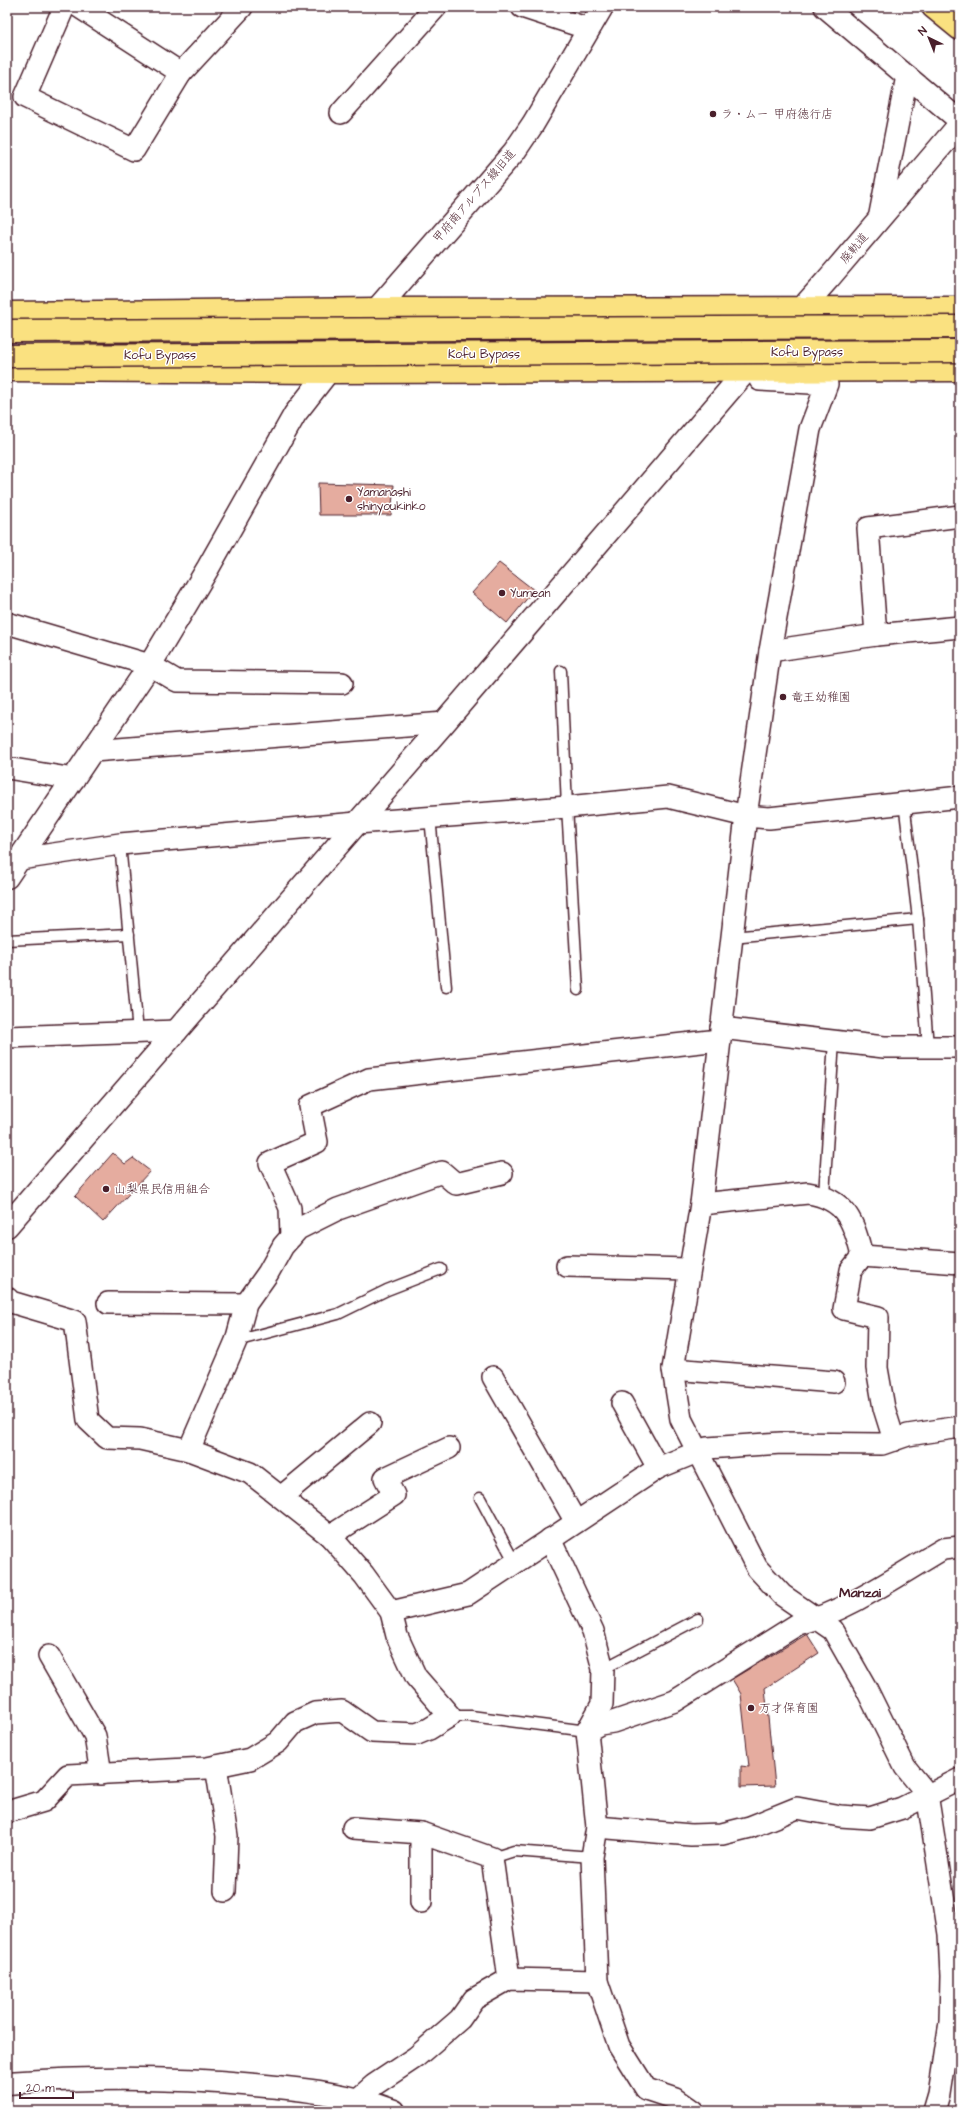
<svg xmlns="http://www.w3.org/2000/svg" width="967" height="2118" font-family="'Architects Daughter','Klee One',sans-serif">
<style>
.building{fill:#e5ac9f;stroke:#4a1f2b}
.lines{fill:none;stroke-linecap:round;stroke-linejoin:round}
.lane-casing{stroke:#4a1f2b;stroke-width:13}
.street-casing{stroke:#4a1f2b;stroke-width:24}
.secondary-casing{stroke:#4a1f2b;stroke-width:25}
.highway-casing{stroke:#4a1f2b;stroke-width:25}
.lane{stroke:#fff;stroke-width:10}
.street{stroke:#fff;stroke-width:21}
.secondary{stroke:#fff;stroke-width:22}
.highway{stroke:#fae180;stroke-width:22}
.highway-bridge-casing{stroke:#4a1f2b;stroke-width:25;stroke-linecap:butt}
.highway-bridge{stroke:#fae180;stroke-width:22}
.poi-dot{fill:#4a1f2b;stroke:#fff;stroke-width:1.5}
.labels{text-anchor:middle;stroke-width:3;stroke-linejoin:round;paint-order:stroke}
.poi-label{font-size:12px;fill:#4a1f2b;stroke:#fff;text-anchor:start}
.street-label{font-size:12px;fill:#4a1f2b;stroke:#fff}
.quarter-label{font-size:14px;font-weight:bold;fill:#4a1f2b;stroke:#fff}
</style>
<rect width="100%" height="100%" fill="#fff"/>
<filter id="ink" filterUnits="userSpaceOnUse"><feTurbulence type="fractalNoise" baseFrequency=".025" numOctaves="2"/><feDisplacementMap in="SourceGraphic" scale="8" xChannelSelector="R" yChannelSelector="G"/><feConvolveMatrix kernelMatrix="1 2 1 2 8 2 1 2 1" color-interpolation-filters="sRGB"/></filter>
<g filter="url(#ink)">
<!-- building -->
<g class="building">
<polygon points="318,483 394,485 391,515 319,515"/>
<polygon points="499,563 534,590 507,623 472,593"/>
<polygon points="113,1153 125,1164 133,1158 150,1171 103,1222 75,1196"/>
<polygon points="807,1634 819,1653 765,1688 775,1786 741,1787 741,1766 749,1767 741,1694 732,1679"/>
</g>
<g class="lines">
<!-- lane casing -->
<g class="lane-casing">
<g id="lane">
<polyline points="561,671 567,807 578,990"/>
<polyline points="904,802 918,919"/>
<polyline points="430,817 446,987"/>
<polyline points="120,844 138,1032"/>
<polyline points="732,937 918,919 928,1047"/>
<polyline points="7,940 129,934"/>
<polyline points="824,1195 834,1041"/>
<polyline points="236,1341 338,1314 387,1290 441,1269"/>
<polyline points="480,1498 515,1563"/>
<polyline points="603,1669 698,1619"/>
<polyline points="450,1716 471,1716 587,1731"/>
<polyline points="492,1858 514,1851 592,1857"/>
</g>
</g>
<!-- street casing -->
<g class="street-casing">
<g id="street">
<polyline points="64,7 25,97 134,150 181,73"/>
<polyline points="79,7 181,73 242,7"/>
<polyline points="522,7 589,29"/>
<polyline points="825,7 960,121"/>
<polyline points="341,113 436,7"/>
<polyline points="879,219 907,76"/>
<polyline points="760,380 827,384 810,429 770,651 746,816 701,1204 673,1369 681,1419 757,1568 782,1595 833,1630 866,1688 905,1767 927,1794 949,1934 951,1976 950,2022 939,2094 934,2111"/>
<polyline points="7,623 150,665 177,681 342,683"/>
<polyline points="876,635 868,528 960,516"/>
<polyline points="770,651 876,635 960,627"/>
<polyline points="93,751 444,723"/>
<polyline points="7,768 74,779"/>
<polyline points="20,859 120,844 357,823 567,807 668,797 746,816 769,818 960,797"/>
<polyline points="721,1028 884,1047 960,1047"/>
<polyline points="7,1037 177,1031"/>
<path d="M 701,1204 L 808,1193 C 846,1199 854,1222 862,1256 L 851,1270 L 844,1309 L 878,1317 L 877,1368 L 884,1408 L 894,1440"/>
<polyline points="291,1237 290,1208 270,1163 317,1142 310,1106 369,1079 719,1040"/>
<polyline points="862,1256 960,1263"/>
<polyline points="567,1266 689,1269"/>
<polyline points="7,1298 11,1302 75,1321 88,1420 107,1438 140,1439 189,1450 250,1473 330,1536 364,1575 391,1612 397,1636 416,1677 450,1716 429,1729 417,1734 372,1732 342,1711 315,1713 295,1722 278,1742 250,1759 207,1768 68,1775 44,1801 7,1812"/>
<polyline points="108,1303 246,1304"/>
<polyline points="673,1369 834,1382"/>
<polyline points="493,1377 576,1522"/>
<polyline points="622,1403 658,1468"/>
<polyline points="189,1450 236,1341 246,1304 268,1273 283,1246 298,1229 338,1209 442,1172 456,1184 502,1173"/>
<polyline points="281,1497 370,1423"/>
<polyline points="330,1536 394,1495 385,1478 449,1448"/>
<polyline points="550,1539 593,1631 603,1669 602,1704 587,1731 597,1827 592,1857 597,1981 619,2046 646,2089 676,2099 693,2111"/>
<polyline points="391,1612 468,1594 658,1468 707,1448 781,1443 882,1444 908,1435 960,1427"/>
<polyline points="49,1656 95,1736 101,1774"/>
<path d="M 587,1731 L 600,1724 L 613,1722 L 675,1701 L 798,1624 C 846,1612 900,1574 943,1549 L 960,1547"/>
<polyline points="216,1766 227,1836 225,1891"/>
<polyline points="597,1827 691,1835 722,1834 750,1827 797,1808 840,1816 870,1818 902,1808 960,1779"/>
<polyline points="353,1828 421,1833"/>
<polyline points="421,1902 421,1833 492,1858 509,1979"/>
<polyline points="358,2099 374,2085 416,2057 460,2019 474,1999 509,1979 597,1981"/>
</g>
</g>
<!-- secondary casing -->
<g class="secondary-casing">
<g id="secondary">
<polyline points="7,877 150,665 208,568 295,414 377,309 514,152 533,124 602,7"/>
<polyline points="7,1226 444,723 739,379 829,278 960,124"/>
<path d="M 7,2083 C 90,2077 172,2077 255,2085 C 303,2089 349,2094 394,2111"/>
</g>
</g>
<!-- highway casing -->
<g class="highway-casing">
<g id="highway">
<polyline points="933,7 960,29"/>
<polyline points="7,313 377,309 960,308"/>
<polyline points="7,370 327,372 960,370"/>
</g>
</g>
<!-- lane -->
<use href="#lane" class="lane"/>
<!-- street -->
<use href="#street" class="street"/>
<!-- secondary -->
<use href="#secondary" class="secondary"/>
<!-- highway -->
<use href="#highway" class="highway"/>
<!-- highway-bridge casing -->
<g class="highway-bridge-casing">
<g id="highway-bridge">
<polyline points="7,331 960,327"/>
<polyline points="7,356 960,351"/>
</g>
</g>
<!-- highway-bridge -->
<use href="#highway-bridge" class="highway-bridge"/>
</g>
</g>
<!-- markers -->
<g class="poi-dot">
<circle cx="713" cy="114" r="4"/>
<circle cx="349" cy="499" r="4"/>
<circle cx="502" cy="593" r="4"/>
<circle cx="783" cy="697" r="4"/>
<circle cx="106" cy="1189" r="4"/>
<circle cx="751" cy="1708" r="4"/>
</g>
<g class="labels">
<!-- poi labels -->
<g class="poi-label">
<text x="721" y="118">ラ・ムー 甲府徳行店</text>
<text x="357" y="496">Yamanashi<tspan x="357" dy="14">shinyoukinko</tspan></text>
<text x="510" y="597">Yumean</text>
<text x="791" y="701">竜王幼稚園</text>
<text x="114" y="1193">山梨県民信用組合</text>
<text x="759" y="1712">万才保育園</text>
</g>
<!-- street labels -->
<g class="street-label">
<text transform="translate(474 196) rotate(-49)" y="4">甲府南アルプス線旧道</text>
<text transform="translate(854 248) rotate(-50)" y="4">廃軌道</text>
<text x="807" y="356">Kofu Bypass</text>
<text x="484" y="358">Kofu Bypass</text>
<text x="160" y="359">Kofu Bypass</text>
</g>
<!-- quarter labels -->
<g class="quarter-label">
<text x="860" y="1597">Manzai</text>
</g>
</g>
<!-- margin -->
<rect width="967" height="2118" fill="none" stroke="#fff" stroke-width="24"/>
<rect x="12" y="12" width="943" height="2094" fill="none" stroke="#4a1f2b" stroke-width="1.5" filter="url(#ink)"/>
<!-- north arrow -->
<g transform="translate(929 38) rotate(317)" stroke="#ffffff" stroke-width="3" paint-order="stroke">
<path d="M0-3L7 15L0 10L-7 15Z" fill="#4a1f2b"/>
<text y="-6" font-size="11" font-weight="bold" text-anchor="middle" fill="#4a1f2b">N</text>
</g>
<!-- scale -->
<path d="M20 2092v6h53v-6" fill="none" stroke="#4a1f2b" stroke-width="2"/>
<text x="26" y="2092" font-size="12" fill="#4a1f2b" stroke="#ffffff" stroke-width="3" paint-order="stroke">20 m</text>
</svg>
